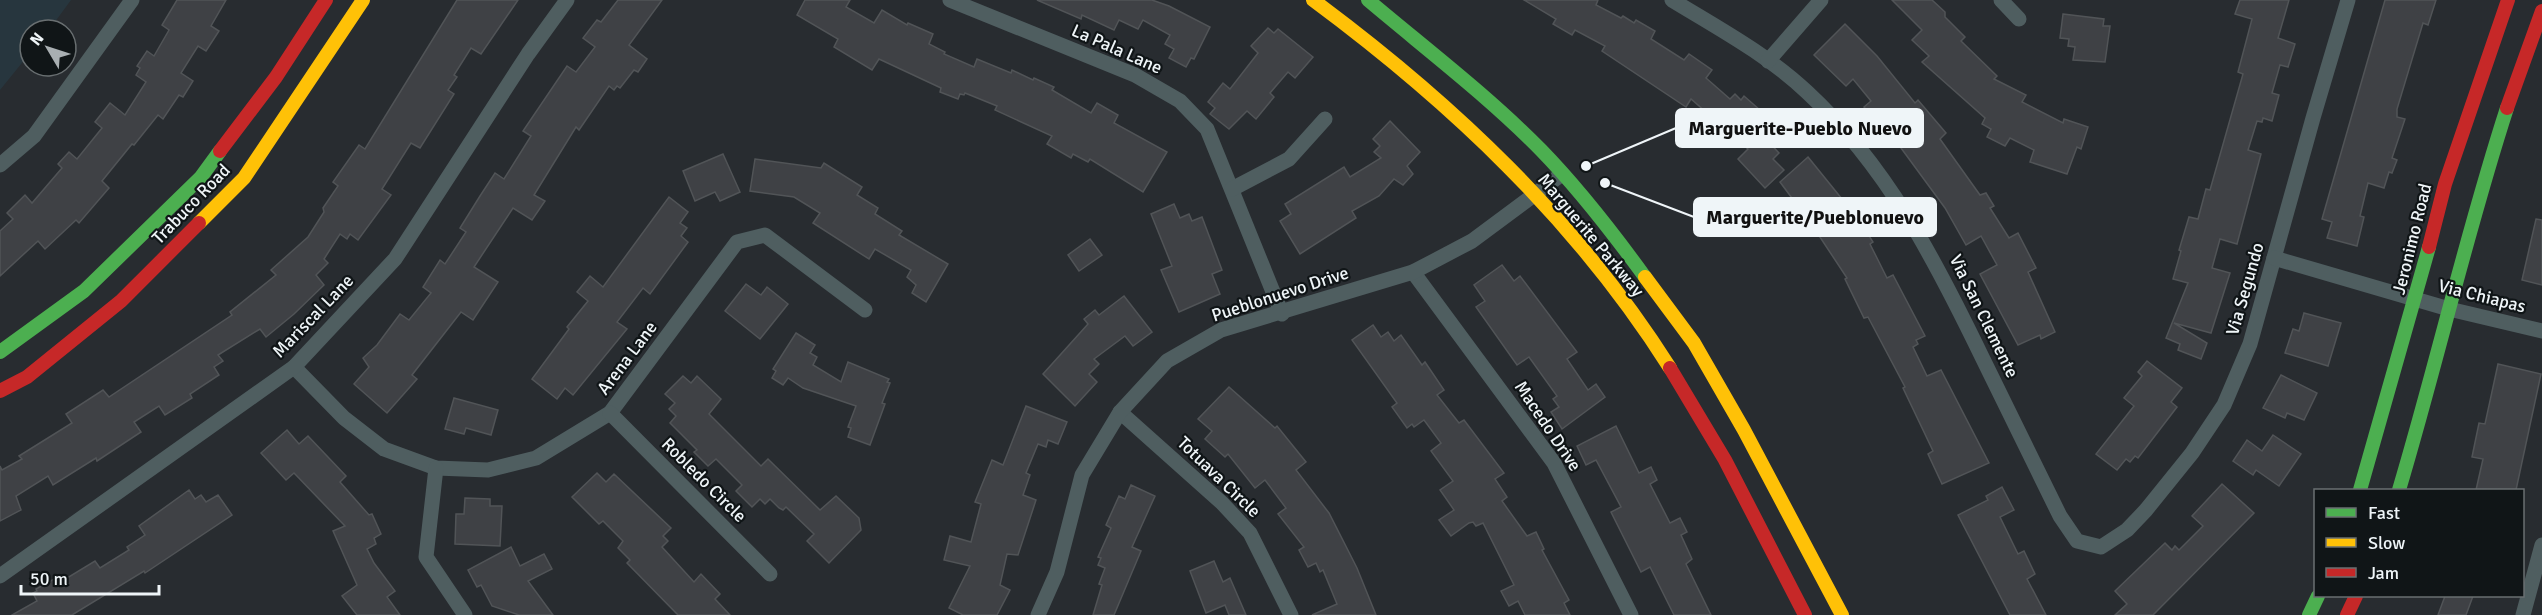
<svg xmlns="http://www.w3.org/2000/svg" width="2542" height="615" font-family="Signika,sans-serif">
<style>
.built{fill:#27363e}
.building{fill:#3f4145;stroke:#515457;stroke-width:1.5}
.lines{fill:none;stroke-linecap:round;stroke-linejoin:round}
.street{stroke:#4f5e60;stroke-width:15}
.fast{stroke:#4caf50;stroke-width:14}
.slow{stroke:#ffc107;stroke-width:14}
.jam{stroke:#c62828;stroke-width:14}
.labels{text-anchor:middle;stroke-width:4.5;stroke-linejoin:round;paint-order:stroke}
.street-label{font-size:18px;fill:#eff5f8;stroke:#101517}
.leader{fill:none;stroke:#eff5f8;stroke-width:2}
.callout-dot{fill:#eff5f8;stroke:#101517;stroke-width:2}
.callout{fill:#eff5f8;stroke:#eff5f8;stroke-width:2}
.callout-label{font-size:20px;text-anchor:middle;font-weight:bold;fill:#111}
</style>
<rect width="100%" height="100%" fill="#282c30"/>
<!-- built -->
<polygon class="built" points="0,0 71,0 49,30 30,30 30,53 0,90"/>
<!-- building -->
<g class="building">
<polygon points="177,0 226,0 211,26 219,31 206,51 198,46 181,73 193,81 183,97 179,95 163,119 158,115 134,145 132,144 102,181 109,188 79,223 76,220 45,249 38,241 0,276 0,231 13,219 7,213 25,195 32,203 62,168 58,164 69,152 77,159 102,128 95,122 110,103 125,115 146,82 136,75 140,68 137,66 147,51 154,56 169,30 162,25"/>
<polygon points="457,0 518,0 481,54 471,48 454,75 457,77 448,90 454,94 420,148 411,143 382,189 391,195 358,240 350,234 347,239 340,234 324,259 328,263 316,275 324,285 294,314 266,337 260,329 218,355 223,361 214,367 219,375 190,394 192,398 165,415 159,406 134,422 141,432 97,461 96,458 53,485 48,476 16,496 21,510 0,521 0,466 2,470 22,459 19,456 72,423 66,414 103,390 109,397 232,315 230,312 276,275 271,270 308,237 324,212 323,208 338,186 333,182 359,145 365,149"/>
<polygon points="618,0 662,0 629,45 647,59 638,72 634,70 620,88 617,86 614,90 609,86 579,130 576,127 534,195 545,201 532,220 513,208 474,267 498,282 473,320 461,312 412,375 417,379 387,413 354,384 369,367 363,358 377,345 400,314 409,320 431,293 423,287 440,260 445,264 466,232 460,228 480,196 495,173 504,179 531,136 523,131 567,66 576,72 595,47 583,38 597,20 601,22"/>
<polygon points="805,0 850,0 846,7 874,23 882,10 907,25 908,23 933,34 929,44 945,52 944,54 974,67 977,59 1011,73 1012,70 1033,80 1034,78 1054,87 1052,90 1091,113 1097,103 1118,115 1114,123 1167,152 1143,192 1090,159 1088,162 1073,154 1071,158 1047,144 1052,136 995,110 997,106 965,93 964,95 960,94 958,99 940,92 941,88 879,59 872,70 834,47 838,39 797,15"/>
<polygon points="1037,0 1152,0 1169,6 1210,27 1194,59 1191,58 1186,67 1169,58 1174,49 1165,44 1170,35 1143,20 1138,29 1119,20 1114,30 1082,15 1081,19"/>
<polygon points="1524,0 1598,0 1596,5 1621,18 1623,16 1634,23 1636,20 1655,31 1651,39 1684,60 1689,54 1712,70 1706,78 1730,99 1735,94 1741,100 1744,96 1760,110 1751,123 1779,153 1773,159 1784,170 1765,188 1738,159 1748,149 1691,99 1686,107 1602,51 1605,46 1575,30 1572,35 1553,24 1556,19"/>
<polygon points="1892,0 1932,0 1945,12 1945,17 1965,37 1961,41 1997,76 1994,79 2026,95 2022,102 2063,123 2064,119 2088,127 2081,149 2077,147 2067,174 2030,162 2034,150 2010,138 2005,146 1987,137 1991,129 1982,124 1985,118 1922,62 1929,56 1912,40 1922,30"/>
<polygon points="2240,0 2289,0 2278,38 2295,44 2288,67 2280,65 2272,93 2279,95 2272,121 2263,118 2262,122 2257,121 2248,150 2261,154 2237,244 2220,239 2212,268 2230,273 2211,333 2174,323 2207,343 2201,359 2178,350 2180,344 2166,338 2188,283 2173,279 2181,251 2179,250 2189,217 2198,219 2206,189 2210,190 2243,74 2238,72 2252,19 2235,14"/>
<polygon points="2385,0 2436,0 2428,25 2423,23 2397,109 2397,117 2405,119 2392,158 2397,160 2392,173 2389,172 2384,188 2368,183 2360,216 2364,217 2357,246 2327,238 2332,222 2322,219"/>
<polygon points="2063,14 2104,19 2103,26 2110,26 2105,62 2073,60 2075,47 2068,46 2069,39 2060,38"/>
<polygon points="1845,24 1877,56 1915,103 1918,100 1946,133 1940,139 1980,195 1986,193 1994,206 1990,208 2009,238 2018,233 2036,268 2028,272 2055,332 2041,339 2040,335 2018,345 1980,274 1997,265 1981,236 1966,245 1945,208 1901,148 1864,107 1871,101 1853,79 1846,86 1814,55"/>
<polygon points="1268,28 1274,33 1278,29 1313,57 1295,78 1288,72 1270,93 1274,97 1256,119 1247,111 1229,129 1210,114 1215,108 1208,102 1223,83 1230,89 1258,53 1251,46"/>
<polygon points="1390,121 1420,152 1407,166 1413,174 1403,185 1394,179 1379,196 1352,211 1356,218 1300,254 1280,221 1291,214 1285,204 1344,167 1350,177 1381,158 1374,152 1380,146 1373,139"/>
<polygon points="723,154 740,192 720,201 715,192 695,201 683,171"/>
<polygon points="1808,157 1859,220 1873,242 1870,244 1887,278 1893,275 1925,336 1916,340 1918,344 1913,347 1927,376 1941,370 1989,463 1942,484 1928,454 1933,451 1903,388 1905,387 1868,317 1864,318 1845,279 1847,278 1812,225 1780,182"/>
<polygon points="755,159 821,168 824,163 862,187 857,195 878,208 875,214 902,231 899,235 948,264 926,302 912,293 916,285 907,277 911,270 875,249 869,259 813,223 820,213 794,197 750,191"/>
<polygon points="669,197 688,212 680,223 687,228 681,236 688,242 650,294 643,288 617,322 627,329 573,395 565,388 557,399 532,379 569,329 567,327 588,301 577,292 590,276 603,287"/>
<polygon points="1174,204 1180,218 1189,214 1192,221 1202,217 1222,270 1212,274 1220,294 1179,312 1161,270 1172,266 1151,214"/>
<polygon points="2536,219 2542,220 2542,285 2522,280"/>
<polygon points="1090,239 1102,255 1079,271 1068,255"/>
<polygon points="1502,265 1514,281 1520,276 1577,352 1567,359 1588,390 1596,384 1605,397 1562,429 1551,412 1559,407 1553,399 1557,396 1529,357 1517,365 1476,307 1485,301 1474,285"/>
<polygon points="746,284 761,295 767,287 788,304 760,339 725,311"/>
<polygon points="1124,296 1152,332 1133,346 1125,336 1094,359 1099,364 1089,374 1097,382 1075,406 1043,374 1088,324 1084,319 1095,310 1099,315"/>
<polygon points="2304,313 2341,323 2328,366 2285,353 2293,329 2299,331"/>
<polygon points="1373,325 1381,337 1388,332 1394,341 1401,335 1422,365 1425,362 1444,390 1437,395 1459,423 1464,420 1504,473 1495,479 1507,497 1502,501 1527,536 1536,532 1544,549 1542,550 1569,600 1564,603 1570,615 1525,615 1518,601 1509,606 1501,591 1514,585 1483,523 1476,526 1473,522 1469,523 1451,536 1439,520 1454,510 1440,490 1453,481 1431,451 1441,443 1424,420 1414,427 1412,424 1407,428 1392,407 1397,403 1352,340"/>
<polygon points="796,333 815,345 810,353 817,357 813,365 841,382 848,362 889,379 887,382 890,383 882,403 885,404 870,445 848,437 851,428 848,427 856,406 803,388 788,378 783,385 772,378 776,371 773,369"/>
<polygon points="2147,361 2182,388 2171,402 2177,407 2138,458 2135,456 2130,462 2126,459 2117,470 2096,454 2134,406 2124,398 2142,376 2138,372"/>
<polygon points="2498,364 2541,374 2516,490 2476,490 2483,459 2472,457 2479,423 2485,424"/>
<polygon points="2281,375 2317,393 2304,420 2287,413 2285,418 2263,408"/>
<polygon points="683,376 691,383 697,376 721,399 709,414 761,466 768,459 820,510 836,496 859,518 861,530 829,563 807,541 814,534 786,507 783,510 779,508 770,499 765,504 760,499 752,507 736,491 742,485 716,459 708,466 694,452 697,450 670,423 676,416 669,409 675,403 665,394"/>
<polygon points="1229,387 1275,428 1277,426 1306,462 1296,470 1329,513 1357,568 1376,615 1312,615 1337,604 1323,570 1320,572 1316,563 1308,567 1299,550 1304,547 1278,514 1286,508 1265,480 1255,488 1228,454 1225,457 1205,439 1212,431 1198,419"/>
<polygon points="454,398 498,410 491,435 466,428 464,434 445,429"/>
<polygon points="1026,406 1067,422 1058,444 1048,440 1046,447 1038,444 1026,473 1030,475 1023,495 1036,500 1018,555 1007,554 1000,585 1010,590 997,615 963,615 949,608 970,566 944,560 950,536 971,542 981,504 975,502 992,460 1003,465"/>
<polygon points="1616,426 1639,473 1651,467 1657,480 1650,484 1670,523 1680,518 1687,532 1681,535 1692,559 1686,564 1711,615 1674,615 1650,567 1641,572 1611,512 1621,507 1596,460 1586,465 1577,446"/>
<polygon points="287,430 299,444 308,436 346,476 340,482 369,515 372,514 381,534 374,538 376,544 367,549 374,563 395,591 387,597 400,615 357,615 342,596 357,585 333,531 345,526 294,473 286,480 261,453"/>
<polygon points="2273,435 2301,454 2279,486 2256,470 2253,475 2233,461 2247,440 2262,451"/>
<polygon points="597,473 606,482 614,474 671,528 663,536 668,541 662,547 694,582 701,574 720,594 715,599 730,615 678,615 627,563 630,560 618,548 623,541 603,521 599,524 572,497"/>
<polygon points="2222,484 2254,513 2153,615 2115,615 2127,604 2115,591 2165,543 2172,550 2175,546 2179,550 2203,526 2192,516"/>
<polygon points="1131,485 1155,496 1132,547 1141,551 1114,615 1093,615 1102,585 1099,584 1105,568 1098,565 1101,558 1098,557 1111,528 1106,525 1119,496 1125,499"/>
<polygon points="2002,487 2014,510 2000,517 2018,554 2024,551 2035,574 2027,579 2046,615 2010,615 1958,515 1988,500 1986,496"/>
<polygon points="189,490 195,499 201,495 206,502 218,495 232,515 145,573 144,571 72,615 12,615 37,601 33,593 37,591 36,589 56,578 59,583 95,561 100,568 129,550 127,547 145,535 139,526"/>
<polygon points="465,498 490,499 490,506 502,506 500,546 455,544 456,514 464,514"/>
<polygon points="511,547 520,566 544,554 552,569 528,581 553,615 519,615 492,606 481,585 477,587 468,570"/>
<polygon points="1214,561 1223,582 1230,578 1246,615 1229,615 1225,605 1206,613 1190,571"/>
<polygon points="2445,596 2473,596 2466,615 2438,615"/>
</g>
<g class="lines">
<!-- street -->
<g class="street">
<polyline points="950,0 1135,75 1180,101 1207,129 1282,314"/>
<path d="M 1672,0 C 1718,28 1768,55 1807,92 C 1887,166 1935,260 1982,357 C 2008,410 2034,463 2060,516 L 2077,541 L 2101,547 L 2127,530 L 2146,510 L 2192,453 L 2224,405 L 2250,344 L 2313,118 L 2348,0"/>
<polyline points="2001,0 2019,19"/>
<polyline points="1768,61 1821,0"/>
<polyline points="0,165 34,136 132,0"/>
<polyline points="1232,189 1289,159 1325,119"/>
<polyline points="2274,258 2449,309 2542,331"/>
<polyline points="1413,272 1554,463 1631,615"/>
<polyline points="294,367 344,418 384,449 436,468 488,470 536,458 610,413 737,242 765,235 865,310"/>
<polyline points="1120,412 1222,503 1250,533 1291,615"/>
<polyline points="610,413 770,574"/>
<polyline points="436,468 426,557 465,615"/>
<polyline points="0,576 294,367 395,259 528,54 567,0"/>
<polyline points="1038,615 1057,572 1082,475 1120,412 1167,361 1221,330 1413,272 1472,241 1562,174"/>
<polyline points="2523,615 2542,545"/>
</g>
<!-- fast -->
<g class="fast">
<path d="M 1368,0 C 1426,49 1488,96 1541,150 C 1579,189 1613,233 1645,277"/>
<polyline points="0,352 84,291 201,177 220,151"/>
<polyline points="2360,490 2429,247"/>
<path d="M 2399,490 C 2437,363 2466,234 2507,108"/>
<polyline points="2309,615 2318,596"/>
</g>
<!-- slow -->
<g class="slow">
<path d="M 1313,0 C 1452,103 1577,221 1670,368"/>
<polyline points="199,223 244,178 363,0"/>
<polyline points="1645,277 1694,343 1744,430 1842,615"/>
</g>
<!-- jam -->
<g class="jam">
<polyline points="2507,108 2542,11"/>
<polyline points="220,151 276,77 326,0"/>
<polyline points="2429,247 2445,184 2508,0"/>
<polyline points="1670,368 1725,460 1805,615"/>
<polyline points="0,391 27,377 121,301 199,223"/>
<polyline points="2347,615 2356,596"/>
</g>
</g>
<g class="labels">
<!-- street labels -->
<g class="street-label">
<text transform="translate(1117 49) rotate(24)" y="6">La Pala Lane</text>
<text transform="translate(191 204) rotate(-46)" y="6">Trabuco Road</text>
<text transform="translate(1591 235) rotate(50)" y="6">Marguerite Parkway</text>
<text transform="translate(2412 239) rotate(-76)" y="6">Jeronimo Road</text>
<text transform="translate(2245 289) rotate(-74)" y="6">Via Segundo</text>
<text transform="translate(1280 294) rotate(-18)" y="6">Pueblonuevo Drive</text>
<text transform="translate(2482 296) rotate(14)" y="6">Via Chiapas</text>
<text transform="translate(313 316) rotate(-46)" y="6">Mariscal Lane</text>
<text transform="translate(1984 316) rotate(64)" y="6">Via San Clemente</text>
<text transform="translate(627 358) rotate(-53)" y="6">Arena Lane</text>
<text transform="translate(1548 426) rotate(56)" y="6">Macedo Drive</text>
<text transform="translate(1219 477) rotate(44)" y="6">Totuava Circle</text>
<text transform="translate(704 480) rotate(45)" y="6">Robledo Circle</text>
</g>
</g>
<!-- callouts -->
<path class="leader" d="M1586 166L1676 128M1605 183L1694 217"/>
<g class="callout-dot">
<circle cx="1586" cy="166" r="6"/>
<circle cx="1605" cy="183" r="6"/>
</g>
<g class="callout">
<rect x="1676" y="109" width="247" height="38" rx="6"/>
<rect x="1694" y="198" width="242" height="38" rx="6"/>
</g>
<g class="callout-label">
<text x="1800" y="135">Marguerite-Pueblo Nuevo</text>
<text x="1815" y="224">Marguerite/Pueblonuevo</text>
</g>
<!-- legend -->
<rect x="2314" y="489" width="210" height="108" fill="#101517" stroke="#696f71" stroke-width="1.5"/>
<rect x="2326" y="508" width="30" height="9" fill="#4caf50" stroke="#696f71" stroke-width="1.5"/>
<text x="2368" y="519" font-size="18" fill="#eff5f8">Fast</text>
<rect x="2326" y="538" width="30" height="9" fill="#ffc107" stroke="#696f71" stroke-width="1.5"/>
<text x="2368" y="549" font-size="18" fill="#eff5f8">Slow</text>
<rect x="2326" y="568" width="30" height="9" fill="#c62828" stroke="#696f71" stroke-width="1.5"/>
<text x="2368" y="579" font-size="18" fill="#eff5f8">Jam</text>
<!-- north arrow -->
<g transform="translate(48 48) rotate(309)"><circle r="28" fill="#101517" stroke="#696f71" stroke-width="1.5"/>
<path d="M0-4.5L10 22L0 15L-10 22Z" fill="#a9afb2"/>
<text y="-9" font-size="16" font-weight="bold" text-anchor="middle" fill="#eff5f8">N</text>
</g>
<!-- scale -->
<path d="M21 585v9h138v-9" fill="none" stroke="#eff5f8" stroke-width="3"/>
<text x="30" y="585" font-size="18" fill="#eff5f8" stroke="#101517" stroke-width="4.5" paint-order="stroke">50 m</text>
</svg>
